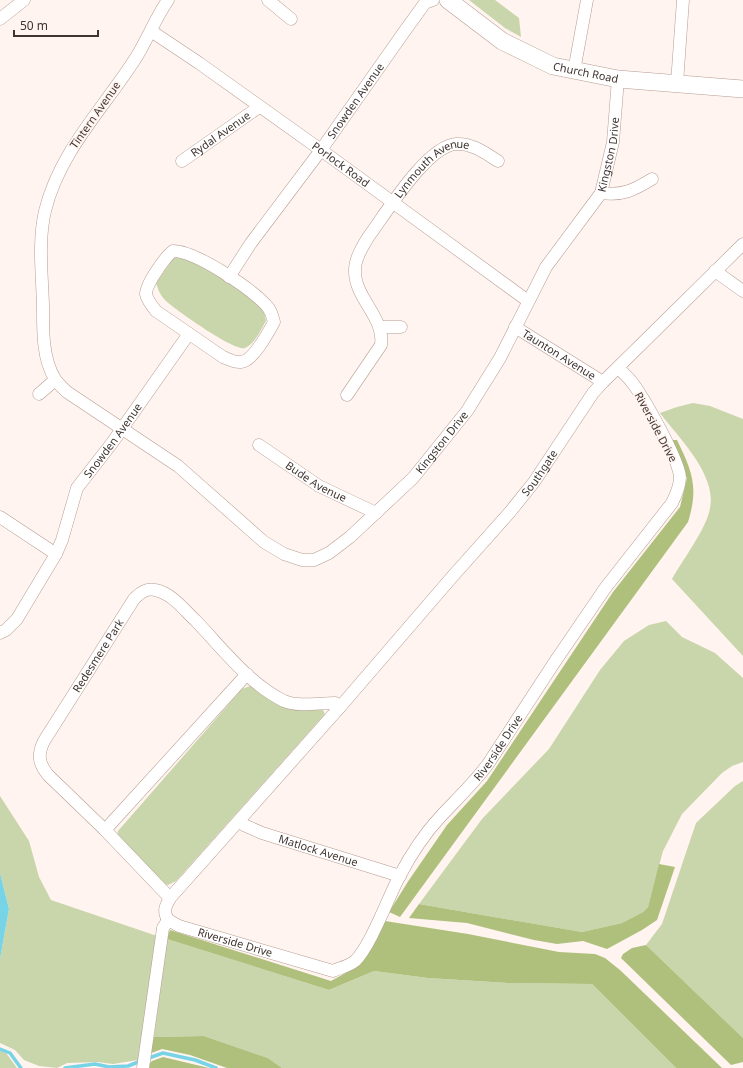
<svg xmlns="http://www.w3.org/2000/svg" width="743" height="1068" font-family="'Noto Sans',sans-serif">
<style>
.green{fill:#c9d5ab}
.forest{fill:#aec07c}
.water{fill:#77d4e6}
.lines{fill:none;stroke-linecap:round;stroke-linejoin:round}
.stream{stroke:#77d4e6;stroke-width:3.5}
.minor-casing{stroke:#b69c91;stroke-width:13}
.secondary-casing{stroke:#b69c91;stroke-width:18}
.minor{stroke:#fff;stroke-width:12}
.secondary{stroke:#fff;stroke-width:17}
.labels{text-anchor:middle;stroke-width:3.5;stroke-linejoin:round;paint-order:stroke}
.street-label{font-size:11px;fill:#3f3430;stroke:#fff4ef}
</style>
<rect width="100%" height="100%" fill="#fff4ef"/>
<!-- green -->
<g class="green">
<polygon points="469,0 495,0 519,18 521,37 505,28"/>
<path d="M 178,252 L 183,252 L 263,306 L 266,321 C 261,329 255,344 245,348 C 235,352 174,309 165,300 C 160,295 158,289 156,283 Z"/>
<path d="M 693,403 L 710,406 L 743,419 L 743,656 L 672,579 C 682,561 707,528 710,508 C 717,475 679,438 660,413 L 677,407 Z"/>
<polygon points="666,621 682,637 715,653 743,678 743,762 732,766 722,773 682,814 663,851 648,907 643,912 622,923 582,932 419,904 482,819 549,749 600,670 624,641 649,625"/>
<polygon points="250,686 298,709 320,710 323,710 325,714 176,881 168,885 164,884 117,837 118,831 242,689"/>
<polygon points="743,781 743,1038 646,945 662,924 696,823 735,786"/>
<polygon points="0,796 29,841 39,877 51,900 157,936 138,1060 113,1064 98,1062 67,1063 57,1068 39,1066 24,1060 15,1050 0,1043 0,959 9,909 0,873"/>
<polygon points="167,939 329,990 374,971 428,978 508,983 592,984 676,1068 282,1068 268,1058 204,1036 154,1037"/>
<polygon points="0,1051 6,1053 17,1068 0,1068"/>
</g>
<!-- forest -->
<g class="forest">
<path d="M 671,440 L 677,440 C 692,471 699,487 688,522 L 400,917 L 389,912 L 409,880 L 447,825 L 487,781 L 613,592 L 680,507 L 687,478 Z"/>
<polygon points="659,864 675,867 657,920 642,930 607,949 583,941 557,944 534,940 467,923 409,918 419,904 582,932 622,923 643,912 648,907"/>
<polygon points="385,921 468,934 559,952 595,954 605,958 620,970 722,1068 676,1068 592,984 508,983 428,978 374,971 329,990 167,939 170,930 331,981 360,965 373,944"/>
<polygon points="646,945 743,1038 743,1062 731,1065 621,958 623,954 632,948"/>
<polygon points="204,1036 268,1058 282,1068 227,1068 190,1055 162,1049 149,1054 154,1037"/>
<polygon points="163,1057 209,1068 146,1068 152,1061"/>
</g>
<!-- water -->
<polygon class="water" points="0,873 9,909 0,959"/>
<g class="lines">
<!-- stream -->
<g class="stream">
<polyline points="0,1049 10,1053 21,1068"/>
<polyline points="146,1059 163,1053 195,1060 216,1068"/>
<polyline points="65,1068 95,1064 109,1067 128,1066 141,1061"/>
</g>
<!-- minor casing -->
<g class="minor-casing">
<g id="minor">
<path id="s1" d="M 168,0 C 156,17 148,38 137,56 C 105,107 60,150 45,211 C 38,241 42,274 43,305 C 43,329 42,358 55,379 C 58,384 63,388 67,392 L 178,466 L 264,542 L 284,554 L 302,560 L 314,560 L 329,553 L 350,537 L 413,478 L 467,411 L 500,358 L 546,267 L 601,193 L 613,142 L 618,79"/>
<polyline points="268,0 291,19"/>
<polyline points="0,19 24,0"/>
<path id="s2" d="M 151,31 L 199,63 L 321,150 L 528,301"/>
<polyline points="574,71 587,0"/>
<polyline points="677,83 683,0"/>
<path id="s3" d="M 182,161 L 259,107"/>
<path d="M 601,193 C 623,196 634,190 652,179"/>
<path d="M 173,251 C 196,251 250,288 266,305 C 271,310 272,315 274,322 C 268,333 253,361 241,362 C 234,363 229,359 223,357 L 156,311 C 152,306 147,300 146,294 C 146,284 165,257 173,251 Z"/>
<polyline points="715,271 743,291"/>
<path id="s4" d="M 229,277 L 251,243 L 321,150 L 404,32 L 425,3 L 433,0"/>
<polyline points="380,327 401,327"/>
<path id="s5" d="M 515,327 L 603,382"/>
<polyline points="39,394 55,380"/>
<path id="s6" d="M 347,395 L 381,345 C 385,317 354,298 355,270 C 355,258 363,246 369,236 C 386,213 427,146 456,144 C 472,143 485,153 498,161"/>
<path id="s7" d="M 259,445 L 319,486 L 376,513"/>
<polyline points="0,517 56,554"/>
<path id="s8" d="M 0,633 L 6,630 L 17,619 L 56,554 L 62,540 L 77,488 L 112,443 L 188,335"/>
<path id="s9" d="M 239,821 L 244,825 L 262,833 L 400,876"/>
<polyline points="105,830 247,674"/>
<path id="s10" d="M 170,898 L 105,830 L 48,775 C 39,764 37,755 44,741 L 134,599 C 140,593 146,588 155,590 C 172,593 184,610 196,621 C 222,648 249,684 284,701 C 298,707 319,703 335,703 L 340,707"/>
<path id="s11" d="M 168,920 L 179,926 L 333,971 C 340,968 349,966 355,961 C 371,945 388,898 399,877 C 410,856 425,833 441,816 C 457,799 474,783 488,764 L 556,660 L 606,587 L 672,503 C 676,495 680,486 680,477 C 679,460 643,396 631,381 C 627,376 622,372 618,368"/>
<path id="s12" d="M 168,920 C 163,911 165,907 170,898 L 340,707 L 452,577 L 510,512 L 534,482 L 593,393 L 603,382 L 743,244"/>
<polyline points="143,1068 163,928 168,920"/>
</g>
</g>
<!-- secondary casing -->
<g class="secondary-casing">
<g id="secondary">
<path id="s13" d="M 448,0 L 502,41 L 553,66 L 618,79 L 743,89"/>
</g>
</g>
<!-- minor -->
<use href="#minor" class="minor"/>
<!-- secondary -->
<use href="#secondary" class="secondary"/>
</g>
<g class="labels">
<!-- street labels -->
<g class="street-label">
<text dy="4" stroke="none"><textPath href="#s13" startOffset="158">Church Road</textPath></text>
<text dy="4" stroke="none"><textPath href="#s4" startOffset="217">Snowden Avenue</textPath></text>
<text transform="translate(95 115) rotate(-55)" y="4">Tintern Avenue</text>
<text dy="4" stroke="none"><textPath href="#s3" startOffset="47">Rydal Avenue</textPath></text>
<text dy="4" stroke="none"><textPath href="#s1" startOffset="1247">Kingston Drive</textPath></text>
<text dy="4" stroke="none"><textPath href="#s2" startOffset="232">Porlock Road</textPath></text>
<text dy="4" stroke="none"><textPath href="#s6" startOffset="274">Lynmouth Avenue</textPath></text>
<text dy="4" stroke="none"><textPath href="#s5" startOffset="52">Taunton Avenue</textPath></text>
<text transform="translate(656 427) rotate(62)" y="4">Riverside Drive</text>
<text dy="4" stroke="none"><textPath href="#s8" startOffset="227">Snowden Avenue</textPath></text>
<text dy="4" stroke="none"><textPath href="#s1" startOffset="911">Kingston Drive</textPath></text>
<text dy="4" stroke="none"><textPath href="#s12" startOffset="587">Southgate</textPath></text>
<text dy="4" stroke="none"><textPath href="#s7" startOffset="68">Bude Avenue</textPath></text>
<text dy="4" stroke="none"><textPath href="#s10" startOffset="311">Redesmere Park</textPath></text>
<text dy="4" stroke="none"><textPath href="#s11" startOffset="456">Riverside Drive</textPath></text>
<text dy="4" stroke="none"><textPath href="#s9" startOffset="85">Matlock Avenue</textPath></text>
<text dy="4" stroke="none"><textPath href="#s11" startOffset="71">Riverside Drive</textPath></text>
</g>
</g>
<!-- scale -->
<path d="M14 30v6h84v-6" fill="none" stroke="#3f3430" stroke-width="2"/>
<text x="20" y="30" font-size="12" fill="#3f3430" stroke="#fff4ef" stroke-width="3" paint-order="stroke">50 m</text>
</svg>
